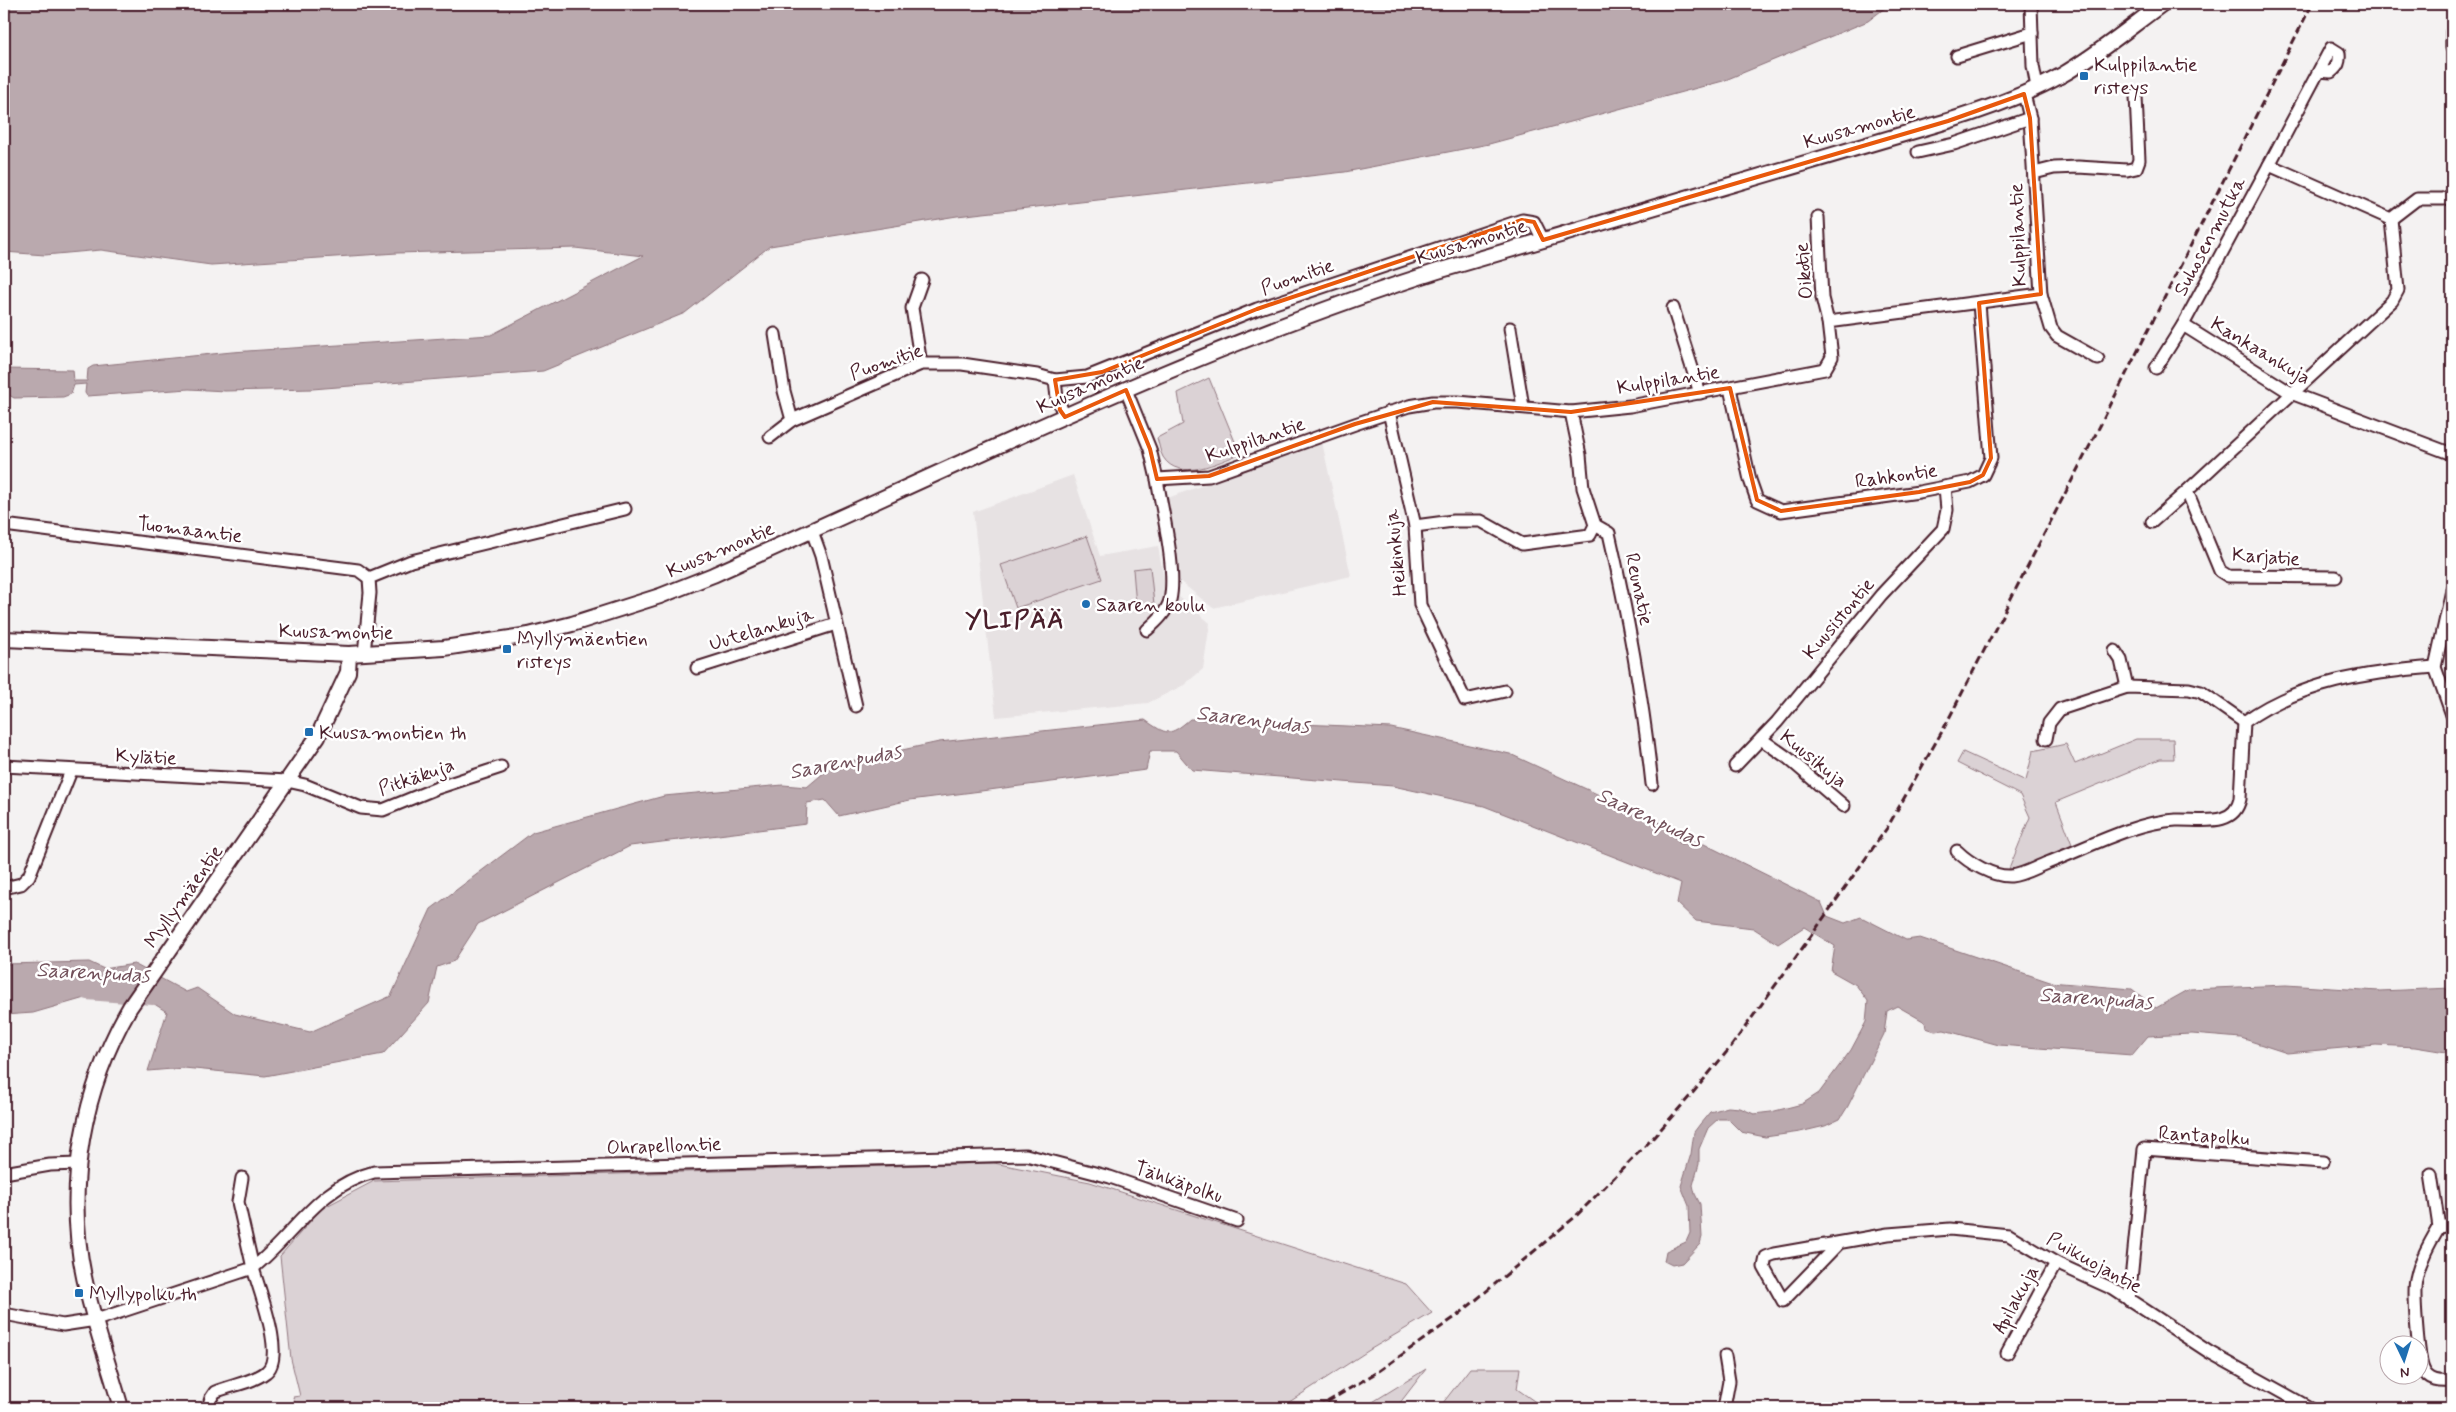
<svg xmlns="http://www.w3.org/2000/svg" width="2456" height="1412" font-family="Mynerve,sans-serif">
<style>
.built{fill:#e7e2e3}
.green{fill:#dbd2d5;stroke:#927880}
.water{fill:#baa9ae;stroke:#8d727a}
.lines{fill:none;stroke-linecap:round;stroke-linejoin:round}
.river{stroke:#baa9ae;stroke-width:18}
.minor-casing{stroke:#4a1f2b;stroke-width:15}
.major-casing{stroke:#4a1f2b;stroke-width:18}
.minor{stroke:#fff;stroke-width:11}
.major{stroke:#fff;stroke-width:14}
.rail{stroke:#4a1f2b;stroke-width:3;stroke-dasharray:8 4;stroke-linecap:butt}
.marked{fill:none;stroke:#e8590c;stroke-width:4;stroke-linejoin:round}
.poi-dot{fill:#1f6fb2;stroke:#fff;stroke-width:2}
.labels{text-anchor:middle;stroke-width:5;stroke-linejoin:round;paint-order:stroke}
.poi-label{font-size:20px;fill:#4a1f2b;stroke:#fff;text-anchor:start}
.street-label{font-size:20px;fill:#4a1f2b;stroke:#fff}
.water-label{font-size:21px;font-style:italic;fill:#714f59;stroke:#fff}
.district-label{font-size:25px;font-weight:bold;letter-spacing:1px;fill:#4a1f2b;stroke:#fff}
</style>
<rect width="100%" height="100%" fill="#f4f2f2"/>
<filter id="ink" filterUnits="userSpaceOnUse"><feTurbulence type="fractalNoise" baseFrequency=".02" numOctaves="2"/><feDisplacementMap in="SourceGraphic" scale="10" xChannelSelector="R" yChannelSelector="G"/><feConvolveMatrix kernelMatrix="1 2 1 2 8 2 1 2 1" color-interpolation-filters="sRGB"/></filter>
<g filter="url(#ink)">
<!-- built -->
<g class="built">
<polygon points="1322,442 1351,576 1213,608 1177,579 1165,499"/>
<polygon points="1073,475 1100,556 1158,546 1165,585 1210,623 1203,669 1184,685 1148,703 996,717 973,512"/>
</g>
<!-- green -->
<g class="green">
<path d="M 1209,378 L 1240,454 C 1219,462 1179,483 1163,457 C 1160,452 1159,444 1157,438 L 1183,424 L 1178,393 Z"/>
<polygon points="1087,536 1102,579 1016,608 1001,565"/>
<polygon points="1150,567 1154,604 1136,606 1133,569"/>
<polygon points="2136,739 2173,739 2174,759 2160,759 2056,802 2073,847 2019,868 2009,869 2030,817 2020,795 1957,763 1963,752 2026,781 2033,751 2066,744 2075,764"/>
<polygon points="994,1163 1090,1182 1406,1284 1432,1313 1371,1349 1280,1408 296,1408 293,1397 300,1396 291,1359 280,1256 321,1209 374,1181"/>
<polygon points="1470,1368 1520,1368 1517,1389 1544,1408 1439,1408"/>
<polygon points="1426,1369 1396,1408 1363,1408"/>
</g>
<!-- water -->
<g class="water">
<polygon points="4,4 1890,4 1868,21 1723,81 1489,144 1345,172 957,216 770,246 685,313 543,371 312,389 225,391 189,389 87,396 85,393 86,384 74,385 71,394 63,397 14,398 4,392 4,369 73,370 74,381 87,381 88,369 93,366 232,352 491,335 643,256 575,248 397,253 211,265 101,250 45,255 4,252"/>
<path d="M 1190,719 L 1391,728 L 1510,754 L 1671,828 L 1680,844 L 1698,841 L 1821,902 L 1827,916 L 1845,923 L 1861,917 L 1906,940 L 1920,938 L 2050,982 L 2132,989 L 2156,1008 L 2190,989 L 2286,985 L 2379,991 L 2452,988 L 2452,1053 L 2415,1047 L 2376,1045 L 2287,1053 L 2241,1038 L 2192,1034 L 2148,1036 L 2132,1055 L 1999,1045 L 1944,1030 L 1935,1031 L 1926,1028 L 1925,1022 L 1897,1006 L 1887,1011 L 1884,1034 L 1848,1106 L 1840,1119 L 1825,1126 L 1800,1132 L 1765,1137 L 1741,1132 L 1728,1119 L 1718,1119 L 1708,1128 L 1699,1149 L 1699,1164 L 1693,1185 L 1695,1194 L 1700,1204 L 1702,1237 L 1700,1244 L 1682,1263 L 1672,1265 L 1664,1261 L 1666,1251 L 1686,1242 L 1690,1233 L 1689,1206 L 1681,1186 L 1691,1154 L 1694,1132 L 1700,1124 L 1710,1112 L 1728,1107 L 1740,1108 L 1754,1114 L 1771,1112 L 1802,1104 L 1819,1093 L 1851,1050 L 1866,1022 L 1868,1001 L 1856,985 L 1831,971 L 1835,946 L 1804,927 L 1778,944 L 1753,928 L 1696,921 L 1677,903 L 1681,883 L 1484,806 L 1393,786 L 1192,770 L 1176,751 L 1150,751 L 1146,770 L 910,800 L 839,816 L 825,800 L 807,803 L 806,824 L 630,846 L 478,924 L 454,961 L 437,967 L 429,1003 L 383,1054 L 265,1076 L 184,1068 L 148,1071 L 167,1012 L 126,986 L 33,1013 L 4,1015 L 4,964 L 89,962 L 104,969 L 134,964 L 186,992 L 197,988 L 235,1014 L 310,1032 L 391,996 L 431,909 L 533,832 L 664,796 L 783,785 L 807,787 L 833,765 L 939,742 L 1145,720 C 1167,735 1169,737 1190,719 Z"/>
</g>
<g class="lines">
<!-- river -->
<polyline class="river" points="87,991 153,996"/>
<!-- minor casing -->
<g class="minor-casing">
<g id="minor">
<polyline points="2031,4 2033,66 2037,87"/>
<polyline points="2452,31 2452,47"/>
<polyline points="1957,56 2032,33"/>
<polyline points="2024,94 2030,118 2041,294 2051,328 2057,336 2098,359"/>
<polyline points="1918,152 1954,144 2030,118"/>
<path d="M 2269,165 L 2331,48 L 2339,53 C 2340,62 2338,67 2331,72 L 2319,71"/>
<polyline points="2034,173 2054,168 2078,167 2127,170 2136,168 2139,160 2136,96"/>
<polyline points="1818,217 1822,298 1828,322"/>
<polyline points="2391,219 2417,199 2444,199 2452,195"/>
<polyline points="1673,308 1700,393"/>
<polyline points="2183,325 2269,165 2391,219 2398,290 2392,301 2187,491 2220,571 2228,576 2336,577"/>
<polyline points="1510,328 1523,407"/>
<polyline points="775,334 784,391 792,420"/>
<polyline points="921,364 912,308 922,280"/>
<polyline points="2156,368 2183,325 2291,393 2452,454"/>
<polyline points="1055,380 1057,398 1065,417"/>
<polyline points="1730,388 1750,480 1757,500 1781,511 1919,492 1970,482 1983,475 1991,458 1979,303"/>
<polyline points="1126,390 1150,449 1157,479 1209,476 1355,424 1409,406 1433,402 1458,402 1571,412 1630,406 1825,369 1832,357 1828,322 2041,294"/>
<polyline points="1389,412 1415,526 1420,605 1465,700 1505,691"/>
<path d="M 1571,412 L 1580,455 L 1583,488 L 1595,525 L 1609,533 C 1628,616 1643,700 1652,784"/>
<polyline points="770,437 792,420 921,364 962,364 1037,375 1055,380 1087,377 1257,309 1522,220 1534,222 1543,240"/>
<polyline points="2152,522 2187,491"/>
<polyline points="4,525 358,570 369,578"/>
<polyline points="1415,526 1453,521 1481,521 1522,544 1590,535 1595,525"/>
<polyline points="812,531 821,556 856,706"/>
<polyline points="2452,590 2435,667 2452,715"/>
<path d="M 1147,630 C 1156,622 1167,612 1170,600 C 1177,570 1162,511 1157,479"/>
<polyline points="2115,651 2121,660 2127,687"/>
<polyline points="364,654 370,593 369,578 411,561 625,509"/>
<polyline points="697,668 836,624"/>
<polyline points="1761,739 1788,758 1844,806"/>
<polyline points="2046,739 2049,723 2060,709 2127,687 2189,689 2201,692 2244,722"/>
<polyline points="4,766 287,781 305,785 361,808 383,810 437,788 501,767"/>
<polyline points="1735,766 1777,722 1881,595 1943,529 1947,510 1945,487"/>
<path d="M 1957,851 C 1969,863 1993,877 2011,876 C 2023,875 2036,867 2047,863 C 2087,848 2134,822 2176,820 C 2200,819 2234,828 2240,799 L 2244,722 C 2299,682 2370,672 2435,667"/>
<polyline points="4,888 21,884 29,876 71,771"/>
<polyline points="4,1173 50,1165 78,1164"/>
<polyline points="2431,1174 2439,1227"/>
<path d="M 242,1178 L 238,1202 L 253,1268 C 296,1233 317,1187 374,1172 L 1026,1155 L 1110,1177 L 1237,1221"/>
<path d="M 2452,1225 L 2439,1227 C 2429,1244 2420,1260 2416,1280 C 2413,1293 2418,1357 2423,1369 C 2428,1382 2441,1382 2452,1381"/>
<polyline points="1839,1243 1783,1301 1764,1267 1766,1257 1774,1254 1888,1234 1950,1229 2009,1235 2056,1263 2113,1289 2209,1352 2310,1408"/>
<polyline points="2129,1300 2144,1149 2323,1162"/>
<path d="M 4,1314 L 63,1325 L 96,1320 L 253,1268 C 259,1290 286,1357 266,1372 C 252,1383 231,1385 215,1392 L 211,1398 L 208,1408"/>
<polyline points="2007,1353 2056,1263"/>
<polyline points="1724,1408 1729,1381 1725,1356"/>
</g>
</g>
<!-- major casing -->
<g class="major-casing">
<g id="major">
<path d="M 4,639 L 349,654 L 444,648 L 529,635 L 572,624 L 660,596 L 713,575 C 952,469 1188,350 1438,271 L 1948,121 C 1987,109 2026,95 2062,75 C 2097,55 2129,28 2162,4"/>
<path d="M 121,1408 C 109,1365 93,1321 84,1277 C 65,1185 83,1088 130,1007 L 318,736 L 348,672 L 349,654"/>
</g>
</g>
<!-- minor -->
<use href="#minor" class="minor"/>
<!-- major -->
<use href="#major" class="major"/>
<!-- rail -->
<polyline class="rail" points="1317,1408 1379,1371 1458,1315 1575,1217 1653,1138 1691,1095 1730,1048 1806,943 1887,828 1944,728 2102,422 2312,4"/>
</g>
</g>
<!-- marked area -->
<path class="marked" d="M 2024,94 L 2030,118 L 2041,294 L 1979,303 L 1991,458 L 1983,475 L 1970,482 L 1919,492 L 1781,511 L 1757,500 L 1730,388 L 1571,412 L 1433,402 L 1355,424 L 1209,476 L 1157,479 L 1150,449 L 1126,390 L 1065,417 L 1060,410 L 1055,380 L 1102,372 L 1257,309 L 1522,220 L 1534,222 L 1543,240 L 1948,121 Z"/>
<!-- markers -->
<g class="poi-dot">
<rect x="2079" y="71" width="10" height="10" rx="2.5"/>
<circle cx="1086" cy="604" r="5"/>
<rect x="502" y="644" width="10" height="10" rx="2.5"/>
<rect x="304" y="727" width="10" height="10" rx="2.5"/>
<rect x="74" y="1288" width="10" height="10" rx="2.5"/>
</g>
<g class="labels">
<!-- poi labels -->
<g class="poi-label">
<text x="2094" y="71">Kulppilantie<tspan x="2094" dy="23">risteys</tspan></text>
<text x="1096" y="611">Saaren koulu</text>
<text x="517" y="645">Myllymäentien<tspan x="517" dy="23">risteys</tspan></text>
<text x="319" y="739">Kuusamontien th</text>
<text x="89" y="1300">Myllypolku th</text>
</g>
<!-- street labels -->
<g class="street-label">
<text transform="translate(1859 126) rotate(-16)" y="7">Kuusamontie</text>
<text transform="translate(2017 235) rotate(-92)" y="7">Kulppilantie</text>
<text transform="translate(2209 236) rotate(-62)" y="7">Suhosenmutka</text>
<text transform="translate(1471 241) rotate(-17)" y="7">Kuusamontie</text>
<text transform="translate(1803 271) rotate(-95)" y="7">Oikotie</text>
<text transform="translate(1297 276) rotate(-19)" y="7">Puomitie</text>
<text transform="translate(2261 350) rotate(31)" y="7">Kankaankuja</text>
<text transform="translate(886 361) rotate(-19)" y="7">Puomitie</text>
<text transform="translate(1668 379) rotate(-9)" y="7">Kulppilantie</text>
<text transform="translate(1090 384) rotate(-24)" y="7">Kuusamontie</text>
<text transform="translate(1255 439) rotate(-19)" y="7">Kulppilantie</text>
<text transform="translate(1896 475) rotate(-8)" y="7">Rahkontie</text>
<text transform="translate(190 529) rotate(7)" y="7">Tuomaantie</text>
<text transform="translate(720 549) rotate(-23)" y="7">Kuusamontie</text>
<text transform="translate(1395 553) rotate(-96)" y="7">Heikinkuja</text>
<text transform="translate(2266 556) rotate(4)" y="7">Karjatie</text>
<text transform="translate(1640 589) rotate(78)" y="7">Reunatie</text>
<text transform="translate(1838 618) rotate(-50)" y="7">Kuusistontie</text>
<text transform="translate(761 628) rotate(-17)" y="7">Uutelankuja</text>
<text transform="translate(336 631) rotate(1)" y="7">Kuusamontie</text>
<text transform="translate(146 756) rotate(3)" y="7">Kylätie</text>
<text transform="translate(1814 758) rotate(39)" y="7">Kuusikuja</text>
<text transform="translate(416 776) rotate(-19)" y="7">Pitkäkuja</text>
<text transform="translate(183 896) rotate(-55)" y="7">Myllymäentie</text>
<text transform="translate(2204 1135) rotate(4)" y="7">Rantapolku</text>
<text transform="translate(664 1145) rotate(-2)" y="7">Ohrapellontie</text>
<text transform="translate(1179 1181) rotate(19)" y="7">Tähkäpolku</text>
<text transform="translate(2095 1262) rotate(29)" y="7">Puikuojantie</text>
<text transform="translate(2015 1299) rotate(-61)" y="7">Apilakuja</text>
</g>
<!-- water labels -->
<g class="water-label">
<text transform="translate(1253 719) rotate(7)" y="7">Saarenpudas</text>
<text transform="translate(845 761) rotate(-11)" y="7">Saarenpudas</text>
<text transform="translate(1650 817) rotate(25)" y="7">Saarenpudas</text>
<text transform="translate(93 972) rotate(3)" y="7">Saarenpudas</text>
<text transform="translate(2096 998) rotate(4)" y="7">Saarenpudas</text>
</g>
<!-- district labels -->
<g class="district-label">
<text x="1015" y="628">YLIPÄÄ</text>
</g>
</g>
<!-- margin -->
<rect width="2456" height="1412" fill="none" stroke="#fff" stroke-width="20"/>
<rect x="10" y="10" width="2436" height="1392" fill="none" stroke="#4a1f2b" stroke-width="2" filter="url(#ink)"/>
<!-- north arrow -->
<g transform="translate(2404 1360) rotate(176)"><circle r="24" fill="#ffffff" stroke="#b7a5aa"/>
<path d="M0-4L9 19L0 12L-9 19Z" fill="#1f6fb2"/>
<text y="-8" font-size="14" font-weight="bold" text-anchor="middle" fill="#4a1f2b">N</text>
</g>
</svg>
